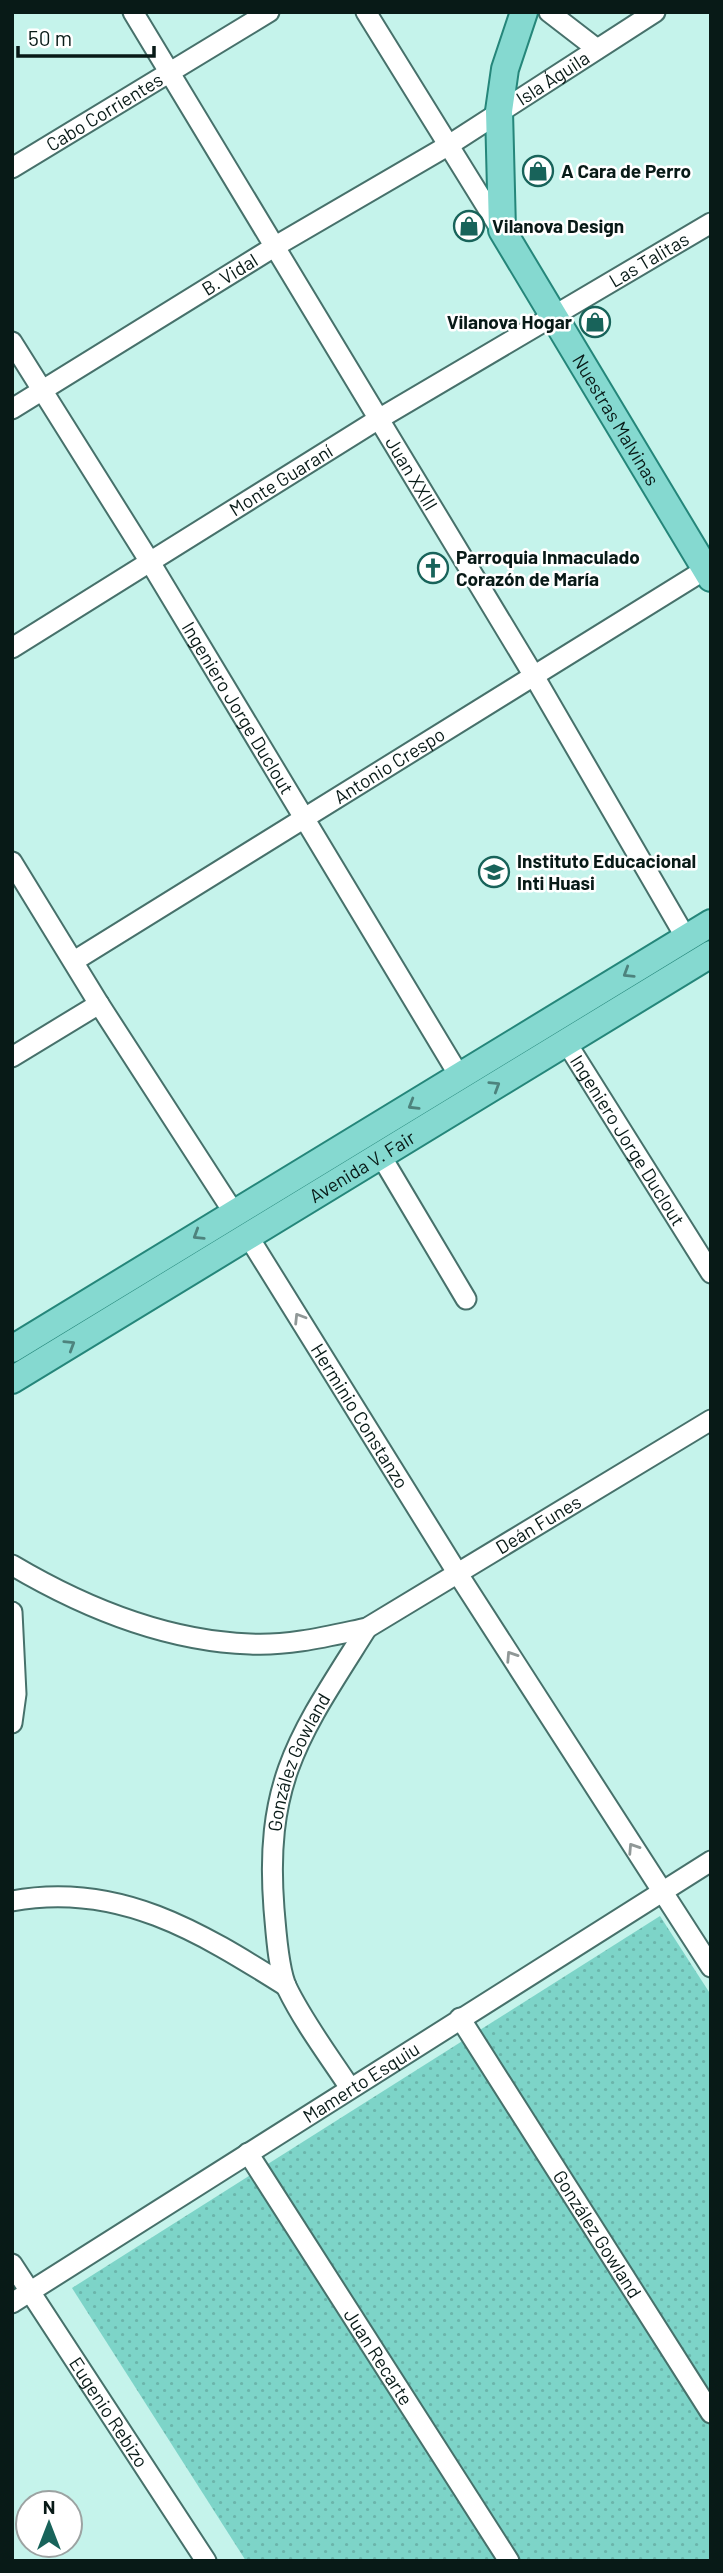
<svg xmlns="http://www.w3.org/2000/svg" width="723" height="2573" font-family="Barlow,sans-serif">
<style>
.grass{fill:url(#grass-dots)}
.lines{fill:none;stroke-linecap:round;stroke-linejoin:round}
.minor-casing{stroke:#47716b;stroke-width:23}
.major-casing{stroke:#25867a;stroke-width:30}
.minor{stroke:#fff;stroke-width:19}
.major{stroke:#85d9d0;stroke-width:26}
.oneway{stroke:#4d837d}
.oneway2{stroke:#909897}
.labels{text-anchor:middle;stroke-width:5;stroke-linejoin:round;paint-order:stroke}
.street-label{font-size:19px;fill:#081a17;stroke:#fff}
.poi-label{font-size:19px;font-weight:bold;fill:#081a17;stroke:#fff;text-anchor:start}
</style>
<defs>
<pattern id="grass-dots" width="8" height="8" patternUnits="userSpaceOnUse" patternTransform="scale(1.75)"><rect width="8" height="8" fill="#7dd4c8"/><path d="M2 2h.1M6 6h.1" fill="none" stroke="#6bb5ab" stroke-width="1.8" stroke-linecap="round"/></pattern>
</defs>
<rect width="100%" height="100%" fill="#c5f3eb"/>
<!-- grass -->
<polygon class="grass" points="660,1916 711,1995 711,2561 246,2561 72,2288"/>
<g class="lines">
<!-- minor casing -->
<g class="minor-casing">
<g id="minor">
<path id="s1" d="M 133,12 L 534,676 L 686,938"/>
<polyline points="366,12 501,230"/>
<polyline points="549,12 597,49"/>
<path id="s2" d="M 12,168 L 269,12"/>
<path id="s3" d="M 12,342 L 150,562 L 460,1077"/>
<path id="s4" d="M 12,409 L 274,247 L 449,145 L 655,12"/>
<path id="s5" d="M 12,648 L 377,420 L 711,223"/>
<polyline points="12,862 99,1004 234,1213"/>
<path id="s6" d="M 74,961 L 711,566"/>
<path id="s7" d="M 566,1042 L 711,1273"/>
<polyline points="12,1057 99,1004"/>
<polyline points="381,1156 466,1299"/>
<path id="s8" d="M 248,1236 L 458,1574 L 711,1967"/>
<path id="s9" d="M 12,1565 C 83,1607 166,1641 250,1644 C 290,1646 329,1636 367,1628 L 711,1420"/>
<polyline points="12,1612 16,1694 12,1723"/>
<path d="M 12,1901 C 118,1881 200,1932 286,1986"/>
<path id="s10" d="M 460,2018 L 711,2413"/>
<path id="s11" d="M 350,2088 C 329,2056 304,2023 287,1988 C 278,1970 276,1930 274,1909 C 264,1779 301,1733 367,1628"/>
<path id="s12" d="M 248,2153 L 509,2561"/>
<path id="s13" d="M 12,2264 L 206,2561"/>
<path id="s14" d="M 12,2303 L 711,1861"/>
</g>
</g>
<!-- major casing -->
<g class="major-casing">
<g id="major">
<path id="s15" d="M 524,12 L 505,69 L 499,111 L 502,230 L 711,578"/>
<polyline points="12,1349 711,923"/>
<path id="s16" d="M 12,1380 L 711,954"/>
</g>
</g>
<!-- minor -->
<use href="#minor" class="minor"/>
<!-- major -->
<use href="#major" class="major"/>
</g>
<!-- one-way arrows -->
<defs><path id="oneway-chevron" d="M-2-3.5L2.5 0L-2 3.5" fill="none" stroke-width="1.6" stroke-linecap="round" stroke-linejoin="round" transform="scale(1.75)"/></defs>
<g class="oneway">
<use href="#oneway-chevron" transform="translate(628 973) rotate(148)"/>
<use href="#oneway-chevron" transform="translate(495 1086) rotate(-32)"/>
<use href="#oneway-chevron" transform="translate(413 1105) rotate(149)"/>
<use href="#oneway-chevron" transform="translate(198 1235) rotate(148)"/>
<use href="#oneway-chevron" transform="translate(70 1345) rotate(-32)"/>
</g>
<g class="oneway2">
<use href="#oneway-chevron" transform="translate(299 1318) rotate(-122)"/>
<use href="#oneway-chevron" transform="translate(511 1656) rotate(-123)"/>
<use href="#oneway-chevron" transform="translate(633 1848) rotate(-123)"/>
</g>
<!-- icons -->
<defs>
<g id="shop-ring" transform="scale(1.575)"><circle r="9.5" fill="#fff" stroke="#18635a" stroke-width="1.5"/><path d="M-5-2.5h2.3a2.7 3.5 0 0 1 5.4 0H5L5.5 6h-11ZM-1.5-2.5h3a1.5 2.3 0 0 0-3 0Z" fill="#18635a"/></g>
<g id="church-ring" transform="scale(1.575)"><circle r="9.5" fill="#fff" stroke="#18635a" stroke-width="1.5"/><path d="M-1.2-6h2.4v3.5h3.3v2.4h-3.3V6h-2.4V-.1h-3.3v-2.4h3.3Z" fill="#18635a"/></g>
<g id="school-ring" transform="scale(1.575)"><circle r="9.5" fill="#fff" stroke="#18635a" stroke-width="1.5"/><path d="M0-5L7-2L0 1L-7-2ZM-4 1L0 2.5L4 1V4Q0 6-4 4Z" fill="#18635a"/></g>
</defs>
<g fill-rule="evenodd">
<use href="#shop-ring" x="538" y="171"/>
<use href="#shop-ring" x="469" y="226"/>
<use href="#shop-ring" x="595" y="322"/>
<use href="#church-ring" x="433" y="568"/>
<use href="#school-ring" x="494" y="872"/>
</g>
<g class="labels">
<!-- street labels -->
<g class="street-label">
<text dy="7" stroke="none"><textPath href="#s4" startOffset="634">Isla Águila</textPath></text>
<text dy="7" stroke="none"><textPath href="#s2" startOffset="108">Cabo Corrientes</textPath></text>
<text dy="7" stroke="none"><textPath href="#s5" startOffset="746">Las Talitas</textPath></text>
<text dy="7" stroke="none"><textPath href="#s4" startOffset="256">B. Vidal</textPath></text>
<text dy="7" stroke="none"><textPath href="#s15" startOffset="443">Nuestras Malvinas</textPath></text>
<text dy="7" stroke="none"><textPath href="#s1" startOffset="539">Juan XXIII</textPath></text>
<text dy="7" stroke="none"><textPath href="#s5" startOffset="317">Monte Guaraní</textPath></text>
<text dy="7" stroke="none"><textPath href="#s3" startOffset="430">Ingeniero Jorge Duclout</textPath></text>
<text dy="7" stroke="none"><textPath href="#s6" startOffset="371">Antonio Crespo</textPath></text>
<text dy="7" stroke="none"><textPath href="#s7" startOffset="116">Ingeniero Jorge Duclout</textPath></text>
<text dy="7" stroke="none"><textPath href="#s16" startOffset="410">Avenida V. Fair</textPath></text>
<text dy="7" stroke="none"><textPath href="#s8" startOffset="212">Herminio Constanzo</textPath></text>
<text dy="7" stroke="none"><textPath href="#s9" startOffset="572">Deán Funes</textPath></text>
<text dy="7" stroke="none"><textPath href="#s11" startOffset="350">González Gowland</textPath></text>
<text dy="7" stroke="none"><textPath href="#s14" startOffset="413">Mamerto Esquiu</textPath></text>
<text dy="7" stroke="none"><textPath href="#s10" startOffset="256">González Gowland</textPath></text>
<text dy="7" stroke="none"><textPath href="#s12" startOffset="242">Juan Recarte</textPath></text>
<text dy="7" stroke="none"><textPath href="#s13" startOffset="177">Eugenio Rebizo</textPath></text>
</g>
<!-- poi labels -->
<g class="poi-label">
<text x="561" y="178">A Cara de Perro</text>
<text x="492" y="233">Vilanova Design</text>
<text x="572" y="329" text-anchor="end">Vilanova Hogar</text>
<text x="456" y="564">Parroquia Inmaculado<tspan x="456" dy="22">Corazón de María</tspan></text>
<text x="517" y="868">Instituto Educacional<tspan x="517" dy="22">Inti Huasi</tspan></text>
</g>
</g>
<!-- border -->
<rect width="723" height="2573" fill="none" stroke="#081a17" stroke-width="28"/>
<!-- north arrow -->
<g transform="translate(49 2524)"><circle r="33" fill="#ffffff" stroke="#9ca3a2" stroke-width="2"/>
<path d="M0-5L12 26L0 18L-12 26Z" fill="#18635a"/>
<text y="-10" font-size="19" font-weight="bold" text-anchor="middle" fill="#081a17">N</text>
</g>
<!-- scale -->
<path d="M18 46v10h136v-10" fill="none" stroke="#081a17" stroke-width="3.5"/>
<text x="28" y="46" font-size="21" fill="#081a17" stroke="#ffffff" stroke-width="5" paint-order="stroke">50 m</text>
</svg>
